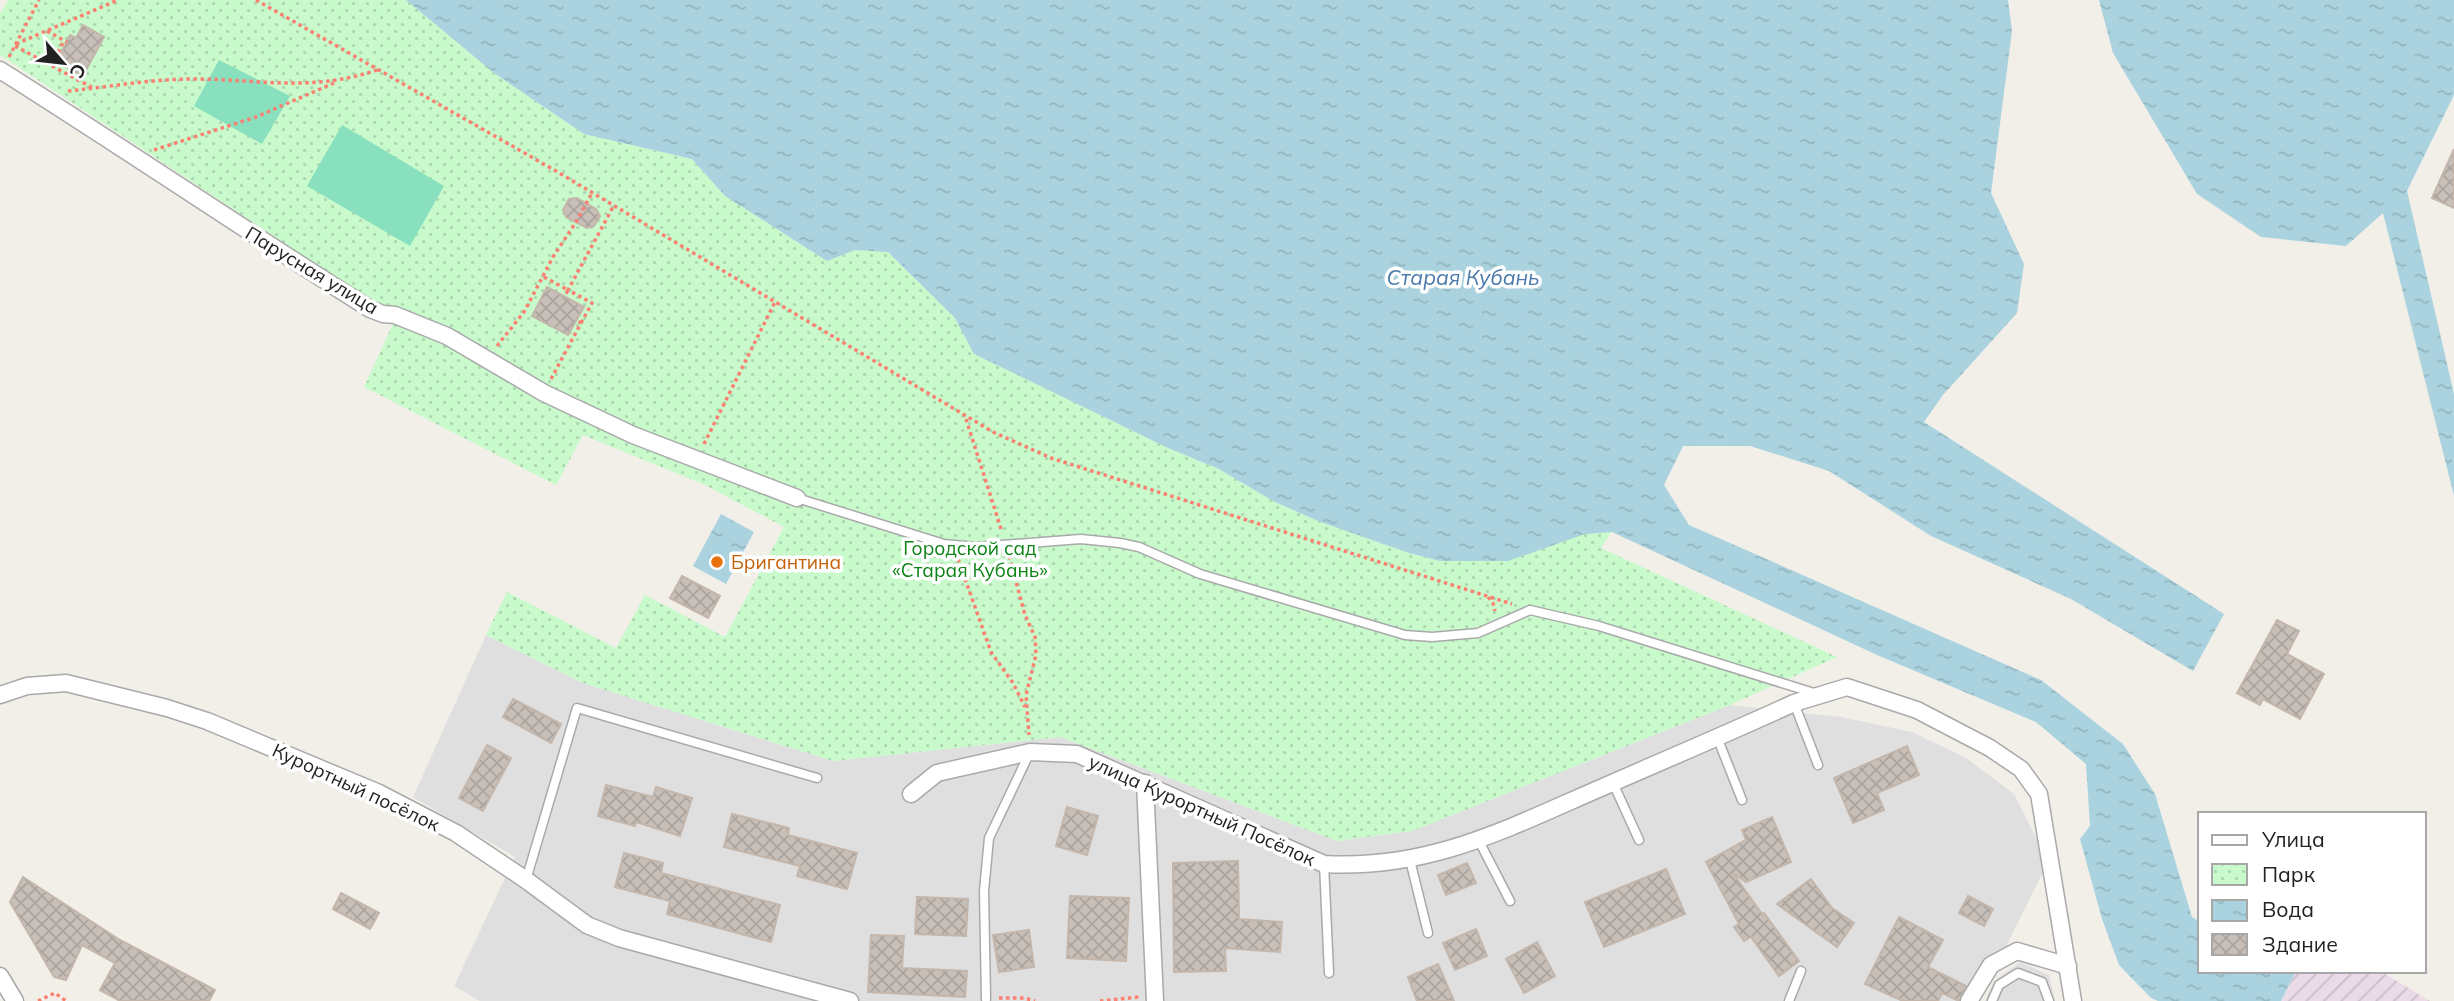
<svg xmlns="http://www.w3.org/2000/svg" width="2454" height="1001" font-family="Mulish,sans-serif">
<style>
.residential{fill:#e0dfdf}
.industrial{fill:url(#industrial-furrows)}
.park{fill:url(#park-dots)}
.pitch{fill:#88e0be}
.water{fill:url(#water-ripples)}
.building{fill:url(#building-cross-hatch);stroke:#c4b6ab;stroke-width:2}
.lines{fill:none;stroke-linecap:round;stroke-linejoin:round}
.lane-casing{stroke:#a9a9a9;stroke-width:11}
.street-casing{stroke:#a9a9a9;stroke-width:19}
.path{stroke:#fa8072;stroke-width:3.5;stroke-dasharray:3.5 3.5;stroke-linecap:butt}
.lane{stroke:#fff;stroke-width:8}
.street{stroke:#fff;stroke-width:16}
.food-dot{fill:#e8710a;stroke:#fff;stroke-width:2.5}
.labels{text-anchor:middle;stroke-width:7;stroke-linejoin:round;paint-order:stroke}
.street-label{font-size:19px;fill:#222;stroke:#fff}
.park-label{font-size:19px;fill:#0c8416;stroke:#fff}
.food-label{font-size:19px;fill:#c56008;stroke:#fff;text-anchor:start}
.water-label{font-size:21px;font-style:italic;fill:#4a7aab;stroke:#fff}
</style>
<defs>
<pattern id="industrial-furrows" width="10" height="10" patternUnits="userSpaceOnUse" patternTransform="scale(1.75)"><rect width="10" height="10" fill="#ebdbe8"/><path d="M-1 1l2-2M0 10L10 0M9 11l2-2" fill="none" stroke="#c9bcc7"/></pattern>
<pattern id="park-dots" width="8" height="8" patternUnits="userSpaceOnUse" patternTransform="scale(1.75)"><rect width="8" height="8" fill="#c8facc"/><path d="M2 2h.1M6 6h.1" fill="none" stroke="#acd6af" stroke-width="1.8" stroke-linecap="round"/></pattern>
<pattern id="water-ripples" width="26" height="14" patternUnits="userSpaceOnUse" patternTransform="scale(1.75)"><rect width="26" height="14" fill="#aad3df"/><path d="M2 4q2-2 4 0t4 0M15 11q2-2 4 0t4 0" fill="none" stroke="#92b5bf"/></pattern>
<pattern id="building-cross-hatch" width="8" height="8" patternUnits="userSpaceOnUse" patternTransform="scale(1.75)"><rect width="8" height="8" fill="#c7bfb8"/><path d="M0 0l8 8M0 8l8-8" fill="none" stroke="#aba49e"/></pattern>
</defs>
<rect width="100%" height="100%" fill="#f2efe9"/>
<!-- residential -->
<g class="residential">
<polygon points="486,635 583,683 833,761 1060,737 1337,841 1412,831 1730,705 1841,717 1912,732 1966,758 2014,794 2048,862 1979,1001 480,1001 454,986 515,857 413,797"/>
<polygon points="2020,962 2049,975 2055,1001 1985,1001 1994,981"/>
</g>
<!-- industrial -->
<polygon class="industrial" points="2296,971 2380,971 2430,1001 2281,1001"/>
<!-- park -->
<polygon class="park" points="8,0 406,0 494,73 584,134 692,159 725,196 827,261 855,250 888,252 955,318 974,354 1168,448 1219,469 1273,501 1318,521 1409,553 1440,561 1585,534 1612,531 1601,548 1837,657 1730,705 1412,831 1337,841 1060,737 833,761 583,683 486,635 507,592 616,648 645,595 725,637 784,527 705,485 583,435 556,485 364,387 396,317 0,55 0,14"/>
<!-- pitch -->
<g class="pitch">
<polygon points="219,60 290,96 262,144 194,106"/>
<polygon points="342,125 444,186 410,246 307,186"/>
</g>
<!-- water -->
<g class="water">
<polygon points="406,0 2008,0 2012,31 1991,193 2024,264 2017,313 1943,395 1924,422 2224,614 2193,671 2071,599 1931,536 1829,471 1750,446 1683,446 1664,485 1689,525 2041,680 2123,744 2155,794 2192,917 2200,922 2200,971 2296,971 2281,1001 2158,1001 2151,998 2119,965 2102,919 2080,839 2090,826 2086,764 2036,722 1877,655 1612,532 1585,534 1508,561 1440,561 1409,553 1318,521 1273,501 1219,469 1168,448 974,354 955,318 888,252 855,250 827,261 725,196 692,159 584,134 494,73"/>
<polygon points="2099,0 2454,0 2454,95 2407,191 2454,394 2454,496 2383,213 2346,246 2261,237 2197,194 2113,53"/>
<polygon points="721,514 754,532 726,584 693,566"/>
</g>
<!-- building -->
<g class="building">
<polygon points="83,25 104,37 83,76 56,62 70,35 76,38"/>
<polygon points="2454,149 2454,208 2432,198"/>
<polygon points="577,198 596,209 600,216 594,226 587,228 566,217 563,210 569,199"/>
<polygon points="547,287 584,307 568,335 532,316"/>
<polygon points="682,576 720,596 708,618 670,598"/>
<polygon points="2277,620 2299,631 2287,654 2324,674 2300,719 2263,699 2260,705 2237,693"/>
<polygon points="513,699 561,724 551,743 503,717"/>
<polygon points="487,745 511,758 483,811 459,798"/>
<polygon points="1907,746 1919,775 1877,793 1884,810 1853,823 1834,778"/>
<polygon points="606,785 653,797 656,787 692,798 680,836 636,822 635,826 598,816"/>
<polygon points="1067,807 1098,816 1087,855 1056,846"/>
<polygon points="732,814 789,828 788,835 857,853 847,889 797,876 800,866 724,847"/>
<polygon points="1772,817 1791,862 1746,882 1733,873 1762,914 1764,913 1799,961 1779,976 1751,937 1744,941 1734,927 1739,924 1706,862 1746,840 1742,830"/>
<polygon points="624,853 663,863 661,873 780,905 771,942 667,914 670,901 615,887"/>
<polygon points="1238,861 1239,919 1282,922 1280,952 1225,948 1226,971 1174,972 1173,863"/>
<polygon points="1467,863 1476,883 1446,895 1438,875"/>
<polygon points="1666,869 1685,914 1604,947 1585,902"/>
<polygon points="23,877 120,940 215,990 209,1001 120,1001 100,990 115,963 82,945 66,980 54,977 10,902"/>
<polygon points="1811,879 1832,908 1854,923 1837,947 1777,904"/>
<polygon points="341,893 379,913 370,929 333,909"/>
<polygon points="1070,896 1129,898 1126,961 1067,958"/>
<polygon points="1968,896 1993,909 1984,926 1959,913"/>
<polygon points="917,897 968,899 966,936 915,934"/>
<polygon points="1899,917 1943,940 1928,967 1966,986 1959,1001 1942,993 1938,1001 1903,1001 1865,984"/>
<polygon points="1476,929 1487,956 1455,970 1443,943"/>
<polygon points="1029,930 1034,967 999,972 993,935"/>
<polygon points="871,935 904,936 902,968 967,971 965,997 868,992"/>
<polygon points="1537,942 1555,976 1524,993 1506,959"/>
<polygon points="1438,964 1454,1001 1417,1001 1408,977"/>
</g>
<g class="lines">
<!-- lane casing -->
<g class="lane-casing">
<g id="lane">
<polyline points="797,498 944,544 976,547 1081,539 1120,543 1139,547 1200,574 1405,635 1432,637 1478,633 1530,610 1599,626 1814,693"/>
<polyline points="1794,703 1818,765"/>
<polyline points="1717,737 1742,800"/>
<polyline points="1613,783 1639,840"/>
<polyline points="1479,841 1510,901"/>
<polyline points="1410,860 1428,933"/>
<polyline points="1324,864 1329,973"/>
<polyline points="526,880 577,708 817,778"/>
<polyline points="986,999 984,891 989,838 1030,752"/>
<polyline points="1789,1001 1801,971"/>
<polyline points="1992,1001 1999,985 2018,973 2042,982 2049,1001"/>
</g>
</g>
<!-- street casing -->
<g class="street-casing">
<g id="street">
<path d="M 0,70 C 124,148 246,231 370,309 L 383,314 L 395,315 L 447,336 L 544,393 L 633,435 L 797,498"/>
<polyline points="0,695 27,686 66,683 167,708 207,721 379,793 456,833 526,880 587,925 619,938 850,1001"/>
<polyline points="1145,783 1155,1001"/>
<path d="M 911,794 L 937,773 L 1030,752 L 1077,754 L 1324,864 C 1430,870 1508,828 1603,787 C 1667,759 1731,732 1794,703 L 1847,687 L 1917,710 L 1990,748 L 2021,769 L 2039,794 L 2073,1001"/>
<polyline points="0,976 15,1001"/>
<polyline points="1969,1001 1991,965 2017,951 2068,966"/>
</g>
</g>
<!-- path -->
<g class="path">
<polyline points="256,0 556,171 993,432 1051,458 1512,604"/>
<polyline points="47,31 67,42"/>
<polyline points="16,44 118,0"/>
<polyline points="15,46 93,88"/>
<polyline points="9,57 39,0"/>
<polyline points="52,65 64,40"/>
<path d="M 68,91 C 109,87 151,79 192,79 C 262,79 311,93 380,69"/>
<polyline points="154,150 256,117 334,83"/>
<polyline points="544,277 568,290 565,296"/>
<polyline points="581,323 592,303 568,290 613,207"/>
<polyline points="497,346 524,312 553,257 576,222 592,193"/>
<polyline points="551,379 581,323 576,320"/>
<polyline points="966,419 1002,532"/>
<polyline points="704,444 775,302"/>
<polyline points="1009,556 1025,615 1035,637 1036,655 1026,695 1029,735"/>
<polyline points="958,559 991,652 1013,683 1025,707"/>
<polyline points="1488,597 1493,603 1495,611"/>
<polyline points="999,998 1024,998 1035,1001"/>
<polyline points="38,1001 55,993 66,1001"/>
<polyline points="1100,1001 1139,997"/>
</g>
<!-- lane -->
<use href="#lane" class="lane"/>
<!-- street -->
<use href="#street" class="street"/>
</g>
<!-- markers -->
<circle class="food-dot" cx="717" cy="562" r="7"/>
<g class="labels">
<!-- street labels -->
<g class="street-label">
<text transform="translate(312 270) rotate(31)" y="7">Парусная улица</text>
<text transform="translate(356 787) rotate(25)" y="7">Курортный посёлок</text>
<text transform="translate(1202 810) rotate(24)" y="7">улица Курортный Посёлок</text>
</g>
<!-- park labels -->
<g class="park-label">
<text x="970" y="555">Городской сад<tspan x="970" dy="22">«Старая Кубань»</tspan></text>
</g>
<!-- food labels -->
<g class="food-label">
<text x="731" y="569">Бригантина</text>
</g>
<!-- water labels -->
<g class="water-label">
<text x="1463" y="285">Старая Кубань</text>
</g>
</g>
<!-- legend -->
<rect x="2198" y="812" width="228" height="161" fill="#ffffff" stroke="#a7a7a7" stroke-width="2"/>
<rect x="2212" y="835" width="35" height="10" fill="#ffffff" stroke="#a7a7a7" stroke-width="2"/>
<text x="2262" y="847" font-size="21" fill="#222222">Улица</text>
<rect x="2212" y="864" width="35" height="21" fill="url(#park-dots)" stroke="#a7a7a7" stroke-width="2"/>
<text x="2262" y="882" font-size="21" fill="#222222">Парк</text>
<rect x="2212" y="900" width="35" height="21" fill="url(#water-ripples)" stroke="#a7a7a7" stroke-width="2"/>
<text x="2262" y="917" font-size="21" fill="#222222">Вода</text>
<rect x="2212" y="934" width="35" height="21" fill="url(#building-cross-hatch)" stroke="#a7a7a7" stroke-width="2"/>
<text x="2262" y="952" font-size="21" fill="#222222">Здание</text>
<!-- north arrow -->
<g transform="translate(63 63) rotate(118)" stroke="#ffffff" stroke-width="5" paint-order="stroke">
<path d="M0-5L12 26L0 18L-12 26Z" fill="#222222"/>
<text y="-10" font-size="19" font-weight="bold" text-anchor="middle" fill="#222222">С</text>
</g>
</svg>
